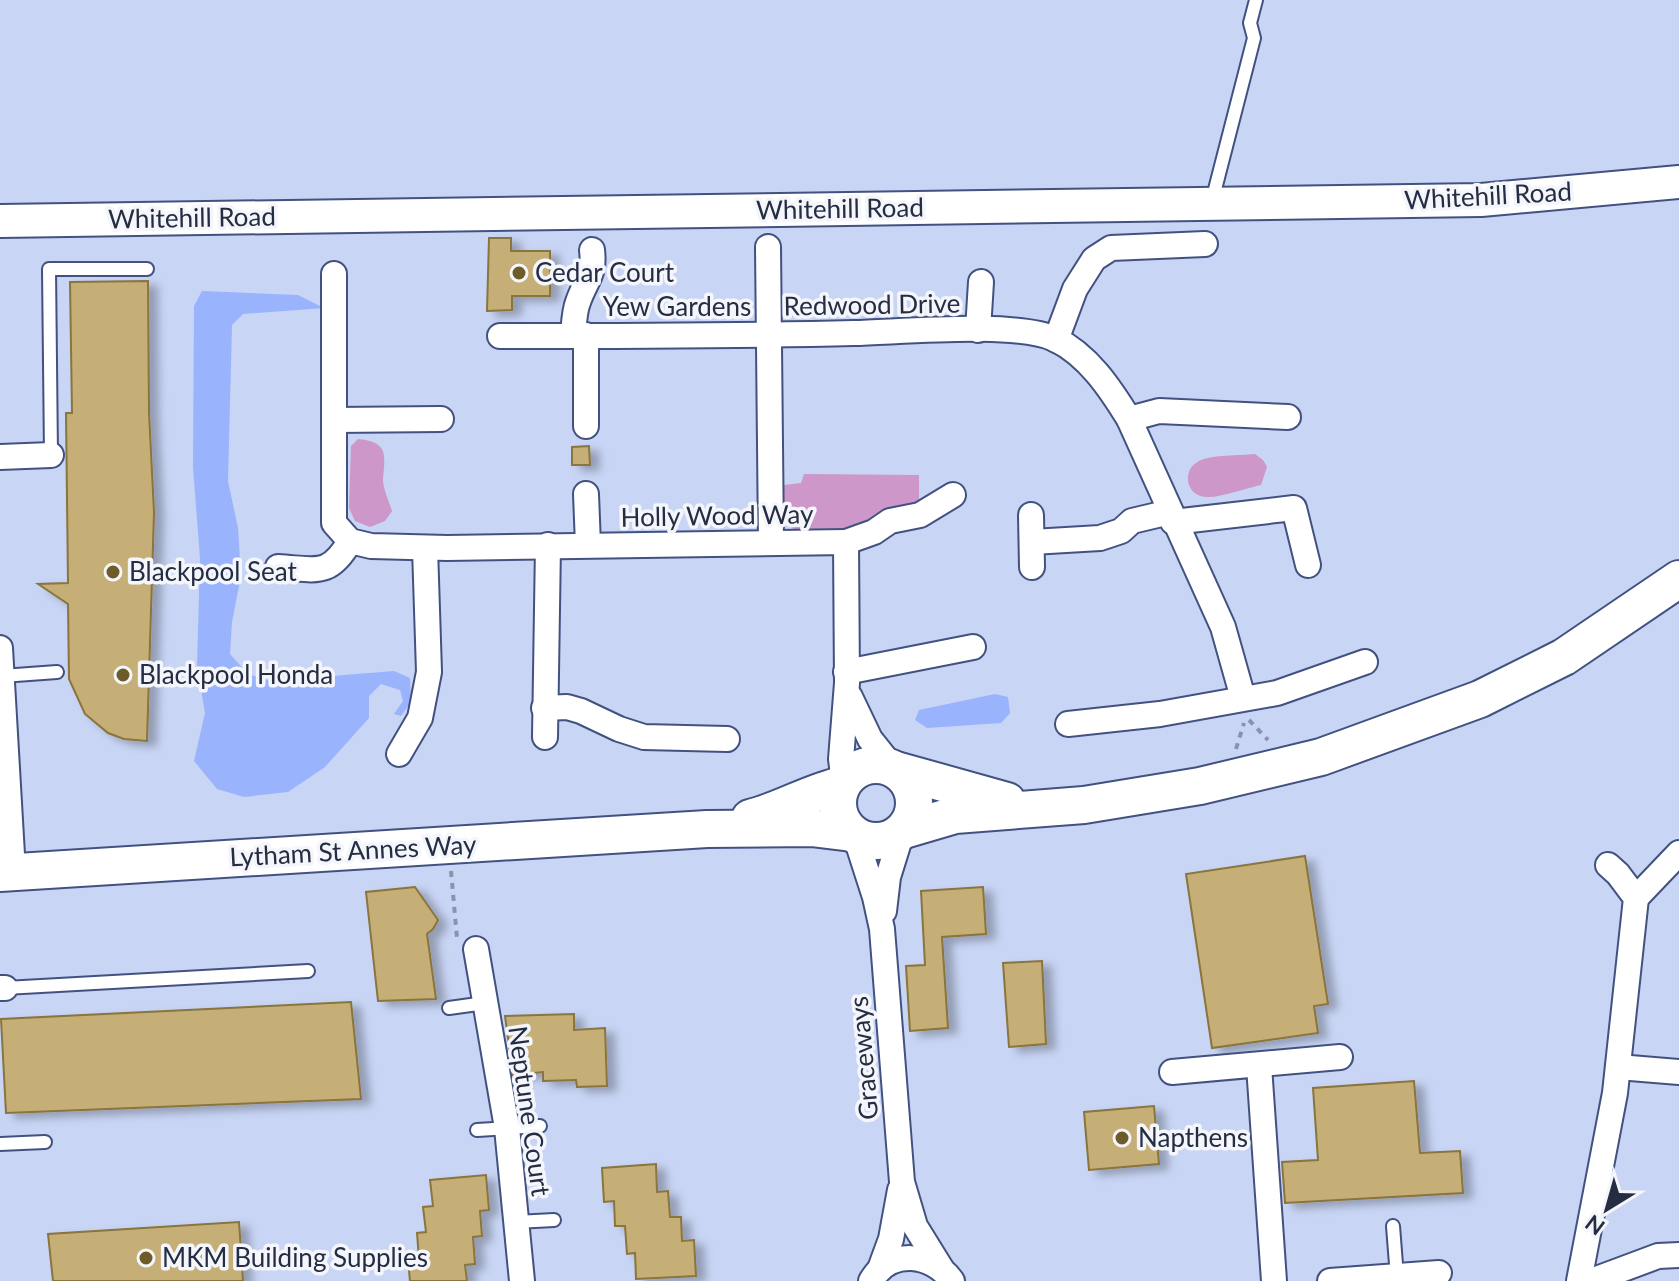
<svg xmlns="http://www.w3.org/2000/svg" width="1679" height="1281" font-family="Lato,sans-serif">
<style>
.green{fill:#cd97ca}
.water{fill:#99b3fd}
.building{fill:#c5af76;stroke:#89743c;stroke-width:2;filter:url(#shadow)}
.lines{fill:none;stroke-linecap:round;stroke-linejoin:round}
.service-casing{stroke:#425280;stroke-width:16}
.minor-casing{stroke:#425280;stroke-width:28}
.tertiary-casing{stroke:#425280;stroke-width:36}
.secondary-casing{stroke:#425280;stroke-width:40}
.path{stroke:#8893af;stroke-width:4;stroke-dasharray:6 6;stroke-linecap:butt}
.service{stroke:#fff;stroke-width:12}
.minor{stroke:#fff;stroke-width:24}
.tertiary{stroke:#fff;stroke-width:32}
.secondary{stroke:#fff;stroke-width:36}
.poi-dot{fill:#6e5b2a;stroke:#f4f6fc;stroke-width:3}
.labels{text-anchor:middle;stroke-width:7;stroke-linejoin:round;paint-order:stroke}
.street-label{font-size:26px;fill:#252d42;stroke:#f4f6fc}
.poi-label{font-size:26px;fill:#252d42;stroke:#f4f6fc;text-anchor:start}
</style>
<defs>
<filter id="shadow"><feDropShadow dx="9" dy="5" stdDeviation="4" flood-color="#0004"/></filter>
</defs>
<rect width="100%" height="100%" fill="#c8d5f5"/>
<!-- green -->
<g class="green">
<path d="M 358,439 C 389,442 385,455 383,479 C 383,489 389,501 392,511 L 385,521 L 370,527 L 355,521 L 349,508 L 351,446 Z"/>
<path d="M 1255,454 L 1263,460 L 1267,467 L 1261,485 C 1247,488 1220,498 1206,497 C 1186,496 1181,470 1199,461 C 1213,454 1239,456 1255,454 Z"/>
<polygon points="804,474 919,475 919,500 915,507 864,531 795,530 785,523 783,517 784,485 801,483"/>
</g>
<!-- water -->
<g class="water">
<polygon points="202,291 298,295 324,308 243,314 232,325 228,481 238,528 241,576 232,622 230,654 248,674 271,681 394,671 410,678 411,702 401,716 394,714 403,701 400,690 381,684 369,696 369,718 325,767 288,792 244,797 217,789 194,761 205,713 197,666 200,558 193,467 194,306"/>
<polygon points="995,694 1008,697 1010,713 1001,723 927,728 915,720 919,710"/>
</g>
<!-- building -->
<g class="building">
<polygon points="489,238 511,238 511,251 550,251 550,296 512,296 512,310 487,311"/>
<polygon points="148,281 149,413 154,512 147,741 124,739 108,733 85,714 69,679 68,604 38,584 68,583 66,413 72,413 70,282"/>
<polygon points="589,446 590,465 572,465 572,447"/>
<polygon points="1305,856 1328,1004 1314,1006 1318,1033 1212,1048 1186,874"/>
<polygon points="415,887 438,920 433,929 427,934 436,999 378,1001 366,892"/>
<polygon points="983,887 986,934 942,937 948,1028 910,1031 906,966 925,965 921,891"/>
<polygon points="1042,961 1046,1044 1009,1047 1003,963"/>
<polygon points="351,1002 361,1099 6,1113 1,1019"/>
<polygon points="574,1014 574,1030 605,1028 607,1086 577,1087 576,1080 543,1081 543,1072 513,1075 505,1016"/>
<polygon points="1414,1081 1420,1153 1460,1151 1463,1193 1285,1203 1282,1162 1318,1160 1313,1088"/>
<polygon points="1154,1106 1159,1164 1089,1170 1084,1112"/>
<polygon points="656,1164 657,1192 668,1191 670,1217 681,1217 682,1241 694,1240 696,1276 636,1279 635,1253 627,1254 625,1226 615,1226 614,1201 604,1202 602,1168"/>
<polygon points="486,1175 489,1210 480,1211 482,1236 473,1237 475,1264 465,1265 467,1281 410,1281 408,1260 419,1259 417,1233 426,1232 423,1207 433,1206 430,1180"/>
<polygon points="239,1222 243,1281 53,1281 48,1234"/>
</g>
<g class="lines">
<!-- service casing -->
<g class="service-casing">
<g id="service">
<polyline points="1212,201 1254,38 1250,23 1256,0"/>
<polyline points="51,455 49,269 147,269"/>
<polyline points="2,676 57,672"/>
<polyline points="5,988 308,971"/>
<polyline points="449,1008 485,1003"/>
<polyline points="477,1130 540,1126"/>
<polyline points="0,1144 45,1142"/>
<polyline points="516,1222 554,1220"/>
<polyline points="1393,1226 1397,1277"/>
</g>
</g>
<!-- minor casing -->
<g class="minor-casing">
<g id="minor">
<polyline points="768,247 771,543"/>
<polyline points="334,274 334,523 350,541 371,546 447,548 846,542 847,683 841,759 844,783"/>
<polyline points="978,330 981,282"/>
<polyline points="586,335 586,426"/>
<path d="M 500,336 C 618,336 736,336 854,333 C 901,332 1016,321 1055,339 C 1088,355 1110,388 1129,419 L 1223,627 L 1243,698"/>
<path d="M 573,336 C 574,325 574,312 578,302 C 586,279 595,276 592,250"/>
<polyline points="1056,340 1075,289 1094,259 1111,248 1205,244"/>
<polyline points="1129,419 1159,411 1288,417"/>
<polyline points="335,420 441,419"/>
<polyline points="0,457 51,455"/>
<polyline points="586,494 588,545"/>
<polyline points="1031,515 1032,567"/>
<polyline points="1173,522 1294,508 1308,565"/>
<polyline points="846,542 874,532 890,521 920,515 953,495"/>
<polyline points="1032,542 1100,538 1121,531 1132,521 1170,512"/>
<path d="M 278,567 C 315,569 329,578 350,541"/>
<polyline points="0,648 13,872"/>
<polyline points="846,672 973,647"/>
<polyline points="850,697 870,739 894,769"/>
<polyline points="544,708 567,707 581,711 619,729 644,737 727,739"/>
<polyline points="1068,724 1160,714 1277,693 1365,662"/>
<polyline points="545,737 548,545"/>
<polyline points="399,754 420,718 429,672 425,548"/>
<polyline points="855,835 875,897 882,929 902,1182 915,1226 941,1268"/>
<polyline points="1636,898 1679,853"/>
<polyline points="884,911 888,877 902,832"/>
<polyline points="476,949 507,1128 522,1281"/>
<polyline points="0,988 5,988"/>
<polyline points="1259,1066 1274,1281"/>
<polyline points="1618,1067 1679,1072"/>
<polyline points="1172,1072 1340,1057"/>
<polyline points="880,1269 891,1239 900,1190"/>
<path d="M 871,1281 C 890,1248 932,1253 952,1281"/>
<polyline points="1330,1281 1439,1273"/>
<polyline points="1579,1281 1615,1093 1636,898 1618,874 1608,865"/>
<polyline points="1591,1281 1658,1256 1679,1255"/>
</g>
</g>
<!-- tertiary casing -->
<g class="tertiary-casing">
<polyline id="tertiary" points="0,221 1481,200 1679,182"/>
</g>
<!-- secondary casing -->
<g class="secondary-casing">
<g id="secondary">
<circle cx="876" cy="803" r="38"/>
<polyline points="896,770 1007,801"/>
<path d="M 750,818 C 782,810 810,792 842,785"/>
<polyline points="904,830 955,815 1084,805 1200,786 1321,757 1480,699 1564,657 1679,579"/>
<polyline points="0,873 707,829 811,828 852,833"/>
</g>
</g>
<!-- path -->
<g class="path">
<polyline points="1249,720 1268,740"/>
<polyline points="1236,749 1244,723"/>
<polyline points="451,871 457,938"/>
</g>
<!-- service -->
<use href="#service" class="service"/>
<!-- minor -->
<use href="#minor" class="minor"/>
<!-- tertiary -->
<use href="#tertiary" class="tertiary"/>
<!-- secondary -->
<use href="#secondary" class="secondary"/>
</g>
<!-- markers -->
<g class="poi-dot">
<circle cx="519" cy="273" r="8"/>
<circle cx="113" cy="572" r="8"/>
<circle cx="123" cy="675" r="8"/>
<circle cx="1122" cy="1138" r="8"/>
<circle cx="146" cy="1258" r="8"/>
</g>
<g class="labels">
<!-- street labels -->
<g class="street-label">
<text transform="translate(1488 196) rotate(-3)" y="9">Whitehill Road</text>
<text transform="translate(840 209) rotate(-1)" y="9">Whitehill Road</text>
<text transform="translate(192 218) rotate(-1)" y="9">Whitehill Road</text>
<text transform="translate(872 305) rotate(-1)" y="9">Redwood Drive</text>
<text x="677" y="316">Yew Gardens</text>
<text transform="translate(717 516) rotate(-1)" y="9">Holly Wood Way</text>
<text transform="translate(353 851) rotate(-3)" y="9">Lytham St Annes Way</text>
<text transform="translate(864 1058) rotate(-95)" y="9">Graceways</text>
<text transform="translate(529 1111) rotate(82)" y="9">Neptune Court</text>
</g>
<!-- poi labels -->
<g class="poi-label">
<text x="535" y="282">Cedar Court</text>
<text x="129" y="581">Blackpool Seat</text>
<text x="139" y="684">Blackpool Honda</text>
<text x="1138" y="1147">Napthens</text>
<text x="162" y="1267">MKM Building Supplies</text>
</g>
</g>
<!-- north arrow -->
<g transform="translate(1607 1209) rotate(217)" stroke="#f4f6fc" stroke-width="6" paint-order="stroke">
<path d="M0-6L14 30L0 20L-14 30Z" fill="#252d42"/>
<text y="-12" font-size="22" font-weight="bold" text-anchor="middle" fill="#252d42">N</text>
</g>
</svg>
